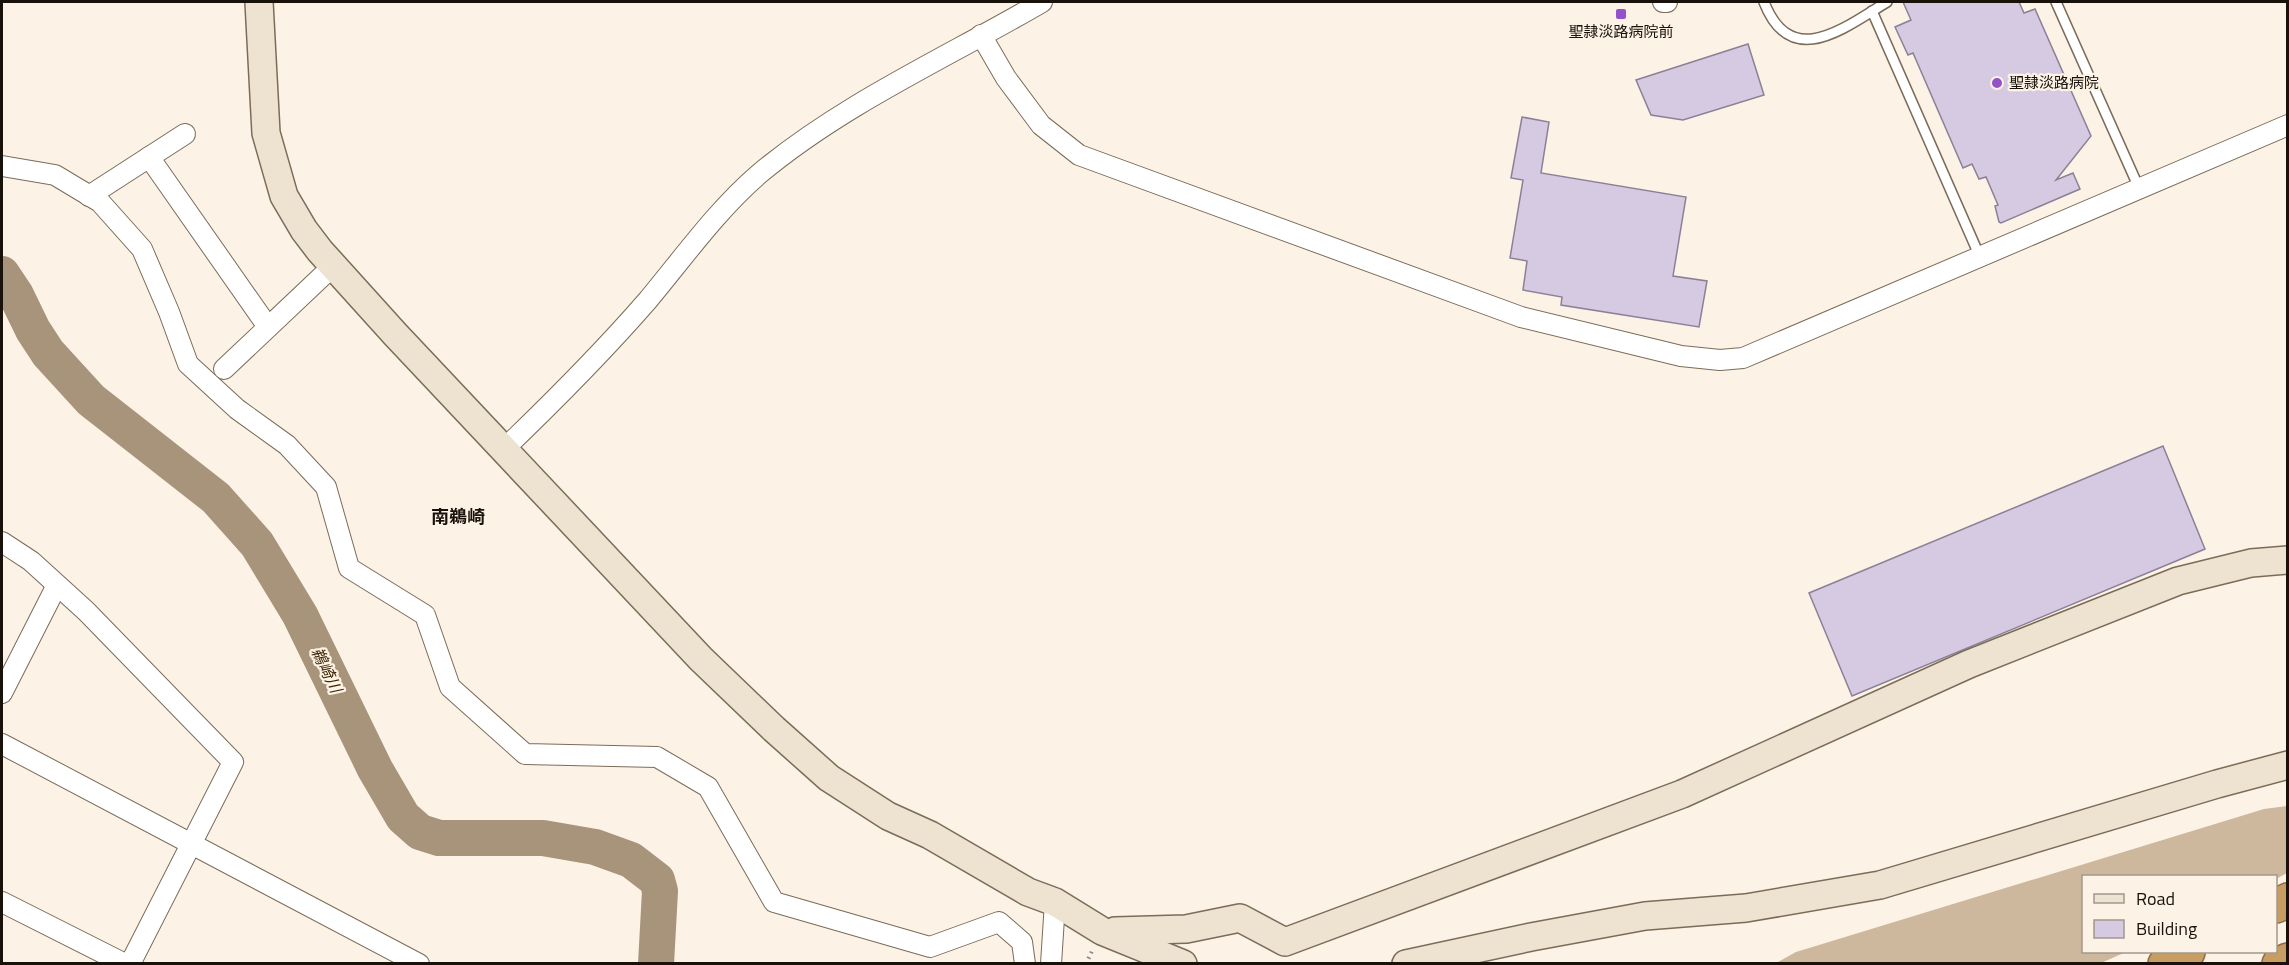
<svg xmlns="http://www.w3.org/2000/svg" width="2289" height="965" font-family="'Titillium Web','Noto Sans JP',sans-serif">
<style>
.forest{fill:#cdb89e}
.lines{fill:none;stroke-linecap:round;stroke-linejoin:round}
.river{stroke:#a8947b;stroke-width:36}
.building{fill:#d5cae2;stroke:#8b8197;stroke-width:1.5}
.lane-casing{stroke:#7b6c59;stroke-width:12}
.street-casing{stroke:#7b6c59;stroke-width:22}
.secondary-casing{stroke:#7b6c59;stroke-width:30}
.highway-casing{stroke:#8a6c45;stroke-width:36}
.path{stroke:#8b8379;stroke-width:4;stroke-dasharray:1.5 4.5;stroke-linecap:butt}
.lane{stroke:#fff;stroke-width:9}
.street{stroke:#fff;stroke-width:20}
.secondary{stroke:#eee2d0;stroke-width:27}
.highway{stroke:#c89d64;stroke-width:33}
.poi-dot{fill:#9352c8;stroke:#fcf2e5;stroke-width:2}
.labels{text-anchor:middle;stroke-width:4.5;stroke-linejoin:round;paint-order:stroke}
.poi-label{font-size:15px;fill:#18120b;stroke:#fcf2e5}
.water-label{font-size:16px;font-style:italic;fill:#3d2603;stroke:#fcf2e5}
.quarter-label{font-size:18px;font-weight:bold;fill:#18120b;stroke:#fcf2e5}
</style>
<rect width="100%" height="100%" fill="#fcf2e5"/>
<!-- forest -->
<polygon class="forest" points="2287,806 2287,873 2276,879 2276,876 2084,876 2084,952 2126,952 2101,963 1776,963 1796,952 2264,809"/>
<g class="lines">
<!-- river -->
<polyline class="river" points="2,274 16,295 33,330 48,353 91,400 216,498 257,544 300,615 375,769 403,817 420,832 439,838 543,838 595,847 631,860 657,880 660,891 656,964"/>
</g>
<!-- building -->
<g class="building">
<polygon points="1903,2 2019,2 2024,13 2035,9 2091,136 2056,180 2073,173 2080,189 2001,223 1999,222 1995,206 1998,205 1986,177 1979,179 1972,164 1963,168 1913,53 1908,55 1895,27 1911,20"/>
<polygon points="1748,44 1764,95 1683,120 1651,115 1636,80"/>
<polygon points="1522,117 1549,122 1541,173 1686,197 1673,276 1707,281 1699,327 1561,305 1562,297 1523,290 1527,261 1510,258 1523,180 1511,178"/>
<polygon points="2163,446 2205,549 1852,696 1809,593"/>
</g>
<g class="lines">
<!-- lane casing -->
<g class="lane-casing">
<g id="lane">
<path d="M 1764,2 C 1791,71 1844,28 1887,2"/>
<polyline points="2056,2 2139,188"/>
<polyline points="1872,11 1980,257"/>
</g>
</g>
<!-- street casing -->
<g class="street-casing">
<g id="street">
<polyline points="1663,2 1667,2"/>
<polyline points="981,35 1006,78 1041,125 1079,155 1521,317 1681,356 1720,360 1743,358 2288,125"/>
<polyline points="149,157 268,327"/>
<polyline points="2,166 55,175 100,202 142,249 169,312 188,364 237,409 287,445 326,487 349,568 425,615 450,687 525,754 657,757 708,787 774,902 930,947 999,922 1022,942 1025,964"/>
<polyline points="89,196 185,134"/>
<polyline points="224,369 333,266"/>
<path d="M 503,450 C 553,402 602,353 648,300 C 683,258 718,209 759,174 C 844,103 948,57 1042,2"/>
<polyline points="2,542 31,561 86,611 233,762 130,964"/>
<polyline points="2,693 57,585"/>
<polyline points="2,744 419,964"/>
<polyline points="2,902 125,964"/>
<polyline points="1051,964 1055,902"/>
</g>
</g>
<!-- secondary casing -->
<g class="secondary-casing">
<g id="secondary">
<polyline points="259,2 266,133 284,196 304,230 320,251 395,334 701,659 774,729 829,778 888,816 930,835 1028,892 1055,902 1102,931 1183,964"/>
<polyline points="1115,931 1186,929 1240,918 1285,942 1682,794 1969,664 2178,581 2251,563 2288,560"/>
<polyline points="1406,964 1531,937 1645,916 1746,908 1880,885 2217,784 2288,765"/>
</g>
</g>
<!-- highway casing -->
<g class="highway-casing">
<g id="highway">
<polyline points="2276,906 2288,900"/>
<polyline points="2165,964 2188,952"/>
<polyline points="2279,964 2288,960"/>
</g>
</g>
<!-- path -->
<polyline class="path" points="1086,964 1092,951"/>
<!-- lane -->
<use href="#lane" class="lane"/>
<!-- street -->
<use href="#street" class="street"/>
<!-- secondary -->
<use href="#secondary" class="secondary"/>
<!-- highway -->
<use href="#highway" class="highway"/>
</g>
<!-- markers -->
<g class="poi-dot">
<rect x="1615" y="8" width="12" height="12" rx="3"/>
<circle cx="1997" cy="83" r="6"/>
</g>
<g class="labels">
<!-- poi labels -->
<g class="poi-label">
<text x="1621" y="37">聖隷淡路病院前</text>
<text x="2009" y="88" text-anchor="start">聖隷淡路病院</text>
</g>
<!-- water labels -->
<g class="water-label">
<text transform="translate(327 670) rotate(64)" y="6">鵜崎川</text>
</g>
<!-- quarter labels -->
<g class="quarter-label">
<text x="458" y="523">南鵜崎</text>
</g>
</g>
<!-- border -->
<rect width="2289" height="965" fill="none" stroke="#18120b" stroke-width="6"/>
<!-- legend -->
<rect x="2082" y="875" width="195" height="78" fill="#fcf2e5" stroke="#a1988e" stroke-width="1.5"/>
<rect x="2094" y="894" width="30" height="9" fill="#eee2d0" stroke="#a1988e" stroke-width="1.5"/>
<text x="2136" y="905" font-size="18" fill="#18120b">Road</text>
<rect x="2094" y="920" width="30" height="18" fill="#d5cae2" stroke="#a1988e" stroke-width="1.5"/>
<text x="2136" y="935" font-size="18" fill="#18120b">Building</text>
</svg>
